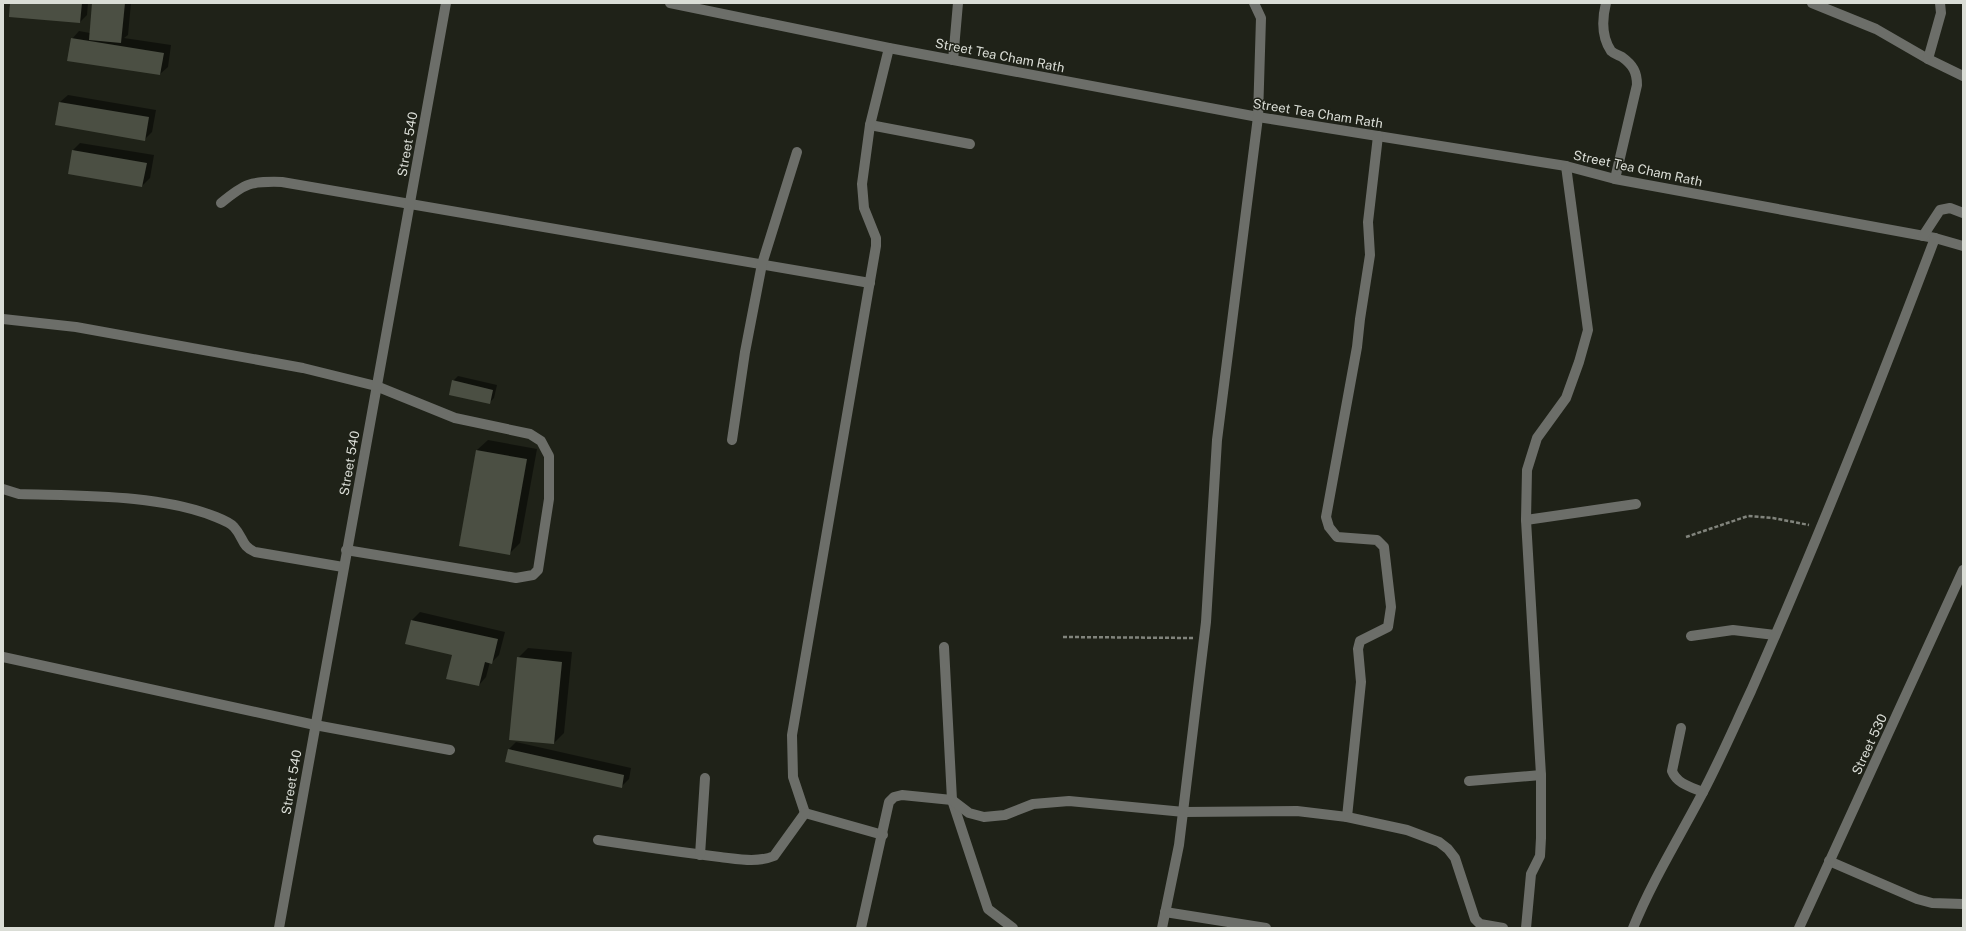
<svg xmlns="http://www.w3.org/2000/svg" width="1966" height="931" font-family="'Public Sans',sans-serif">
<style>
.shadow{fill:#0007}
.building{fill:#4b4f43}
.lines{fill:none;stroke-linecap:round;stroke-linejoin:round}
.path{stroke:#81847c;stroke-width:2.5;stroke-dasharray:4 2;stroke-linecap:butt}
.minor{stroke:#6c6e69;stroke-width:10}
.labels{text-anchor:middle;stroke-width:3;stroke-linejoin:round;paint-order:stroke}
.street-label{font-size:13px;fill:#daddd6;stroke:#1f2218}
</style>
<rect width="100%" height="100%" fill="#1f2218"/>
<!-- shadow -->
<g class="shadow">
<polygon points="11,3 88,3 87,15 80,22"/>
<polygon points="93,3 131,3 128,35 124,38 171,45 168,67 160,74 72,39 79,31 90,33"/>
<polygon points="68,95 156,110 152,132 144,140 56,124 60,102"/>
<polygon points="80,143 154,155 150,178 142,186 73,150"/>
<polygon points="458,376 497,385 494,398 489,403 453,381"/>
<polygon points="488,440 537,449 520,543 509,554 461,545 477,450"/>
<polygon points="420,612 505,632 499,655 492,662 490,662 486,677 479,685 453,654 407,644 412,620"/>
<polygon points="528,648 572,652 564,733 554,743 518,658"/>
<polygon points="516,742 631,768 629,779 621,787 509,749"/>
</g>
<!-- building -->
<g class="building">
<polygon points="10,3 82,3 80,23 9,17"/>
<polygon points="92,3 125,3 121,43 89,40"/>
<polygon points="71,38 164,53 160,75 67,61"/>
<polygon points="59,102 149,117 145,141 55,125"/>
<polygon points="72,150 147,163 142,187 68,174"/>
<polygon points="452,380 493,390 490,404 449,395"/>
<polygon points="476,450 527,459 510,555 459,546"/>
<polygon points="411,620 498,639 492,664 485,662 479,686 446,679 452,655 405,644"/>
<polygon points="517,657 562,662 554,744 509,740"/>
<polygon points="508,749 624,775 622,788 505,762"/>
</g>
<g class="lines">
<!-- path -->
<g class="path">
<polyline points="1686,537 1748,516 1773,518 1809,525"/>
<polyline points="1063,637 1193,638"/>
</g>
<!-- minor -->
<g class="minor">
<polyline points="670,3 889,48 1258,117 1566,166 1615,179 1935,238 1963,246"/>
<path d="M 1606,3 C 1602,19 1601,36 1611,51 C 1614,54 1618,55 1622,57 C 1633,65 1637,72 1637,85 L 1615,179"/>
<polyline points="1812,3 1876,29 1928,59 1963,76"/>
<polyline points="1928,59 1941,13 1940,3"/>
<polyline points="953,60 958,3"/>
<polyline points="870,125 970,144"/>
<path d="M 221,203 C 245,183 251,181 282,182 L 870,283"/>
<polyline points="1923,236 1940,210 1950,208 1963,213"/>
<polyline points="3,319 76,327 303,368 376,386 455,418 530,434 541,441 549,456 549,499 538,570 533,575 516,578 346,550"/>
<polyline points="732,440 745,352 762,264 797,152"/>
<path d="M 3,489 L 19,494 C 81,496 159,494 216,517 C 221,519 231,523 234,527 C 244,538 241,546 255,552 L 343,567"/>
<polyline points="1526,520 1636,504"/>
<polyline points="1691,636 1733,630 1775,635"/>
<polyline points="944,647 952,800 988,909 1013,928"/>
<polyline points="3,657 315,725 450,750"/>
<path d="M 1681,728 L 1672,771 C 1677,784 1691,787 1703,792"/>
<polyline points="1469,781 1541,775"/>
<polyline points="805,813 793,777 792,735 876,246 876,238 864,208 862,184 870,125 889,48"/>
<polyline points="805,813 883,835"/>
<polyline points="1347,817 1361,682 1358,649 1360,641 1388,627 1391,607 1384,547 1377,540 1337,537 1329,527 1326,517 1357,347 1360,319 1370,255 1368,222 1378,136"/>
<path d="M 598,840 C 638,846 679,852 720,857 C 738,859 757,863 774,856 L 805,813"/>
<polyline points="700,855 705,778"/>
<polyline points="1829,861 1917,899 1932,903 1963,904"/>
<polyline points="1165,912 1266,928"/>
<polyline points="279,928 446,3"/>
<polyline points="861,928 889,802 894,797 902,795 952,800 969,813 984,817 1005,815 1033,804 1069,801 1184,812 1297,811 1347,817 1407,830 1439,842 1448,849 1455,858 1475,919 1480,924 1503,928"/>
<polyline points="1162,928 1179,845 1206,622 1217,440 1258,117 1261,18 1254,3"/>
<polyline points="1526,928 1531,874 1540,856 1541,838 1541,775 1526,520 1527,470 1537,438 1566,398 1579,362 1588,330 1566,166"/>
<path d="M 1633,928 C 1652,881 1679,838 1702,794 C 1720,760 1735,725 1751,691 C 1817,542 1877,391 1935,238"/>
<polyline points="1799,928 1963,570"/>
</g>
</g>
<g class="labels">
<!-- street labels -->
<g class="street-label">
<text transform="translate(1000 55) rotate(11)" y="5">Street Tea Cham Rath</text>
<text transform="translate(1318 113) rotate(9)" y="5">Street Tea Cham Rath</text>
<text transform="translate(407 144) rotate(-80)" y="5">Street 540</text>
<text transform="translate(1638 168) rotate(12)" y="5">Street Tea Cham Rath</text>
<text transform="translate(349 463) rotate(-80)" y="5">Street 540</text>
<text transform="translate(1869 744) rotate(-65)" y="5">Street 530</text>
<text transform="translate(291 782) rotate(-80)" y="5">Street 540</text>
</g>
</g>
<!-- border -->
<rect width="1966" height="931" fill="none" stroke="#daddd6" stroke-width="8"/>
</svg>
